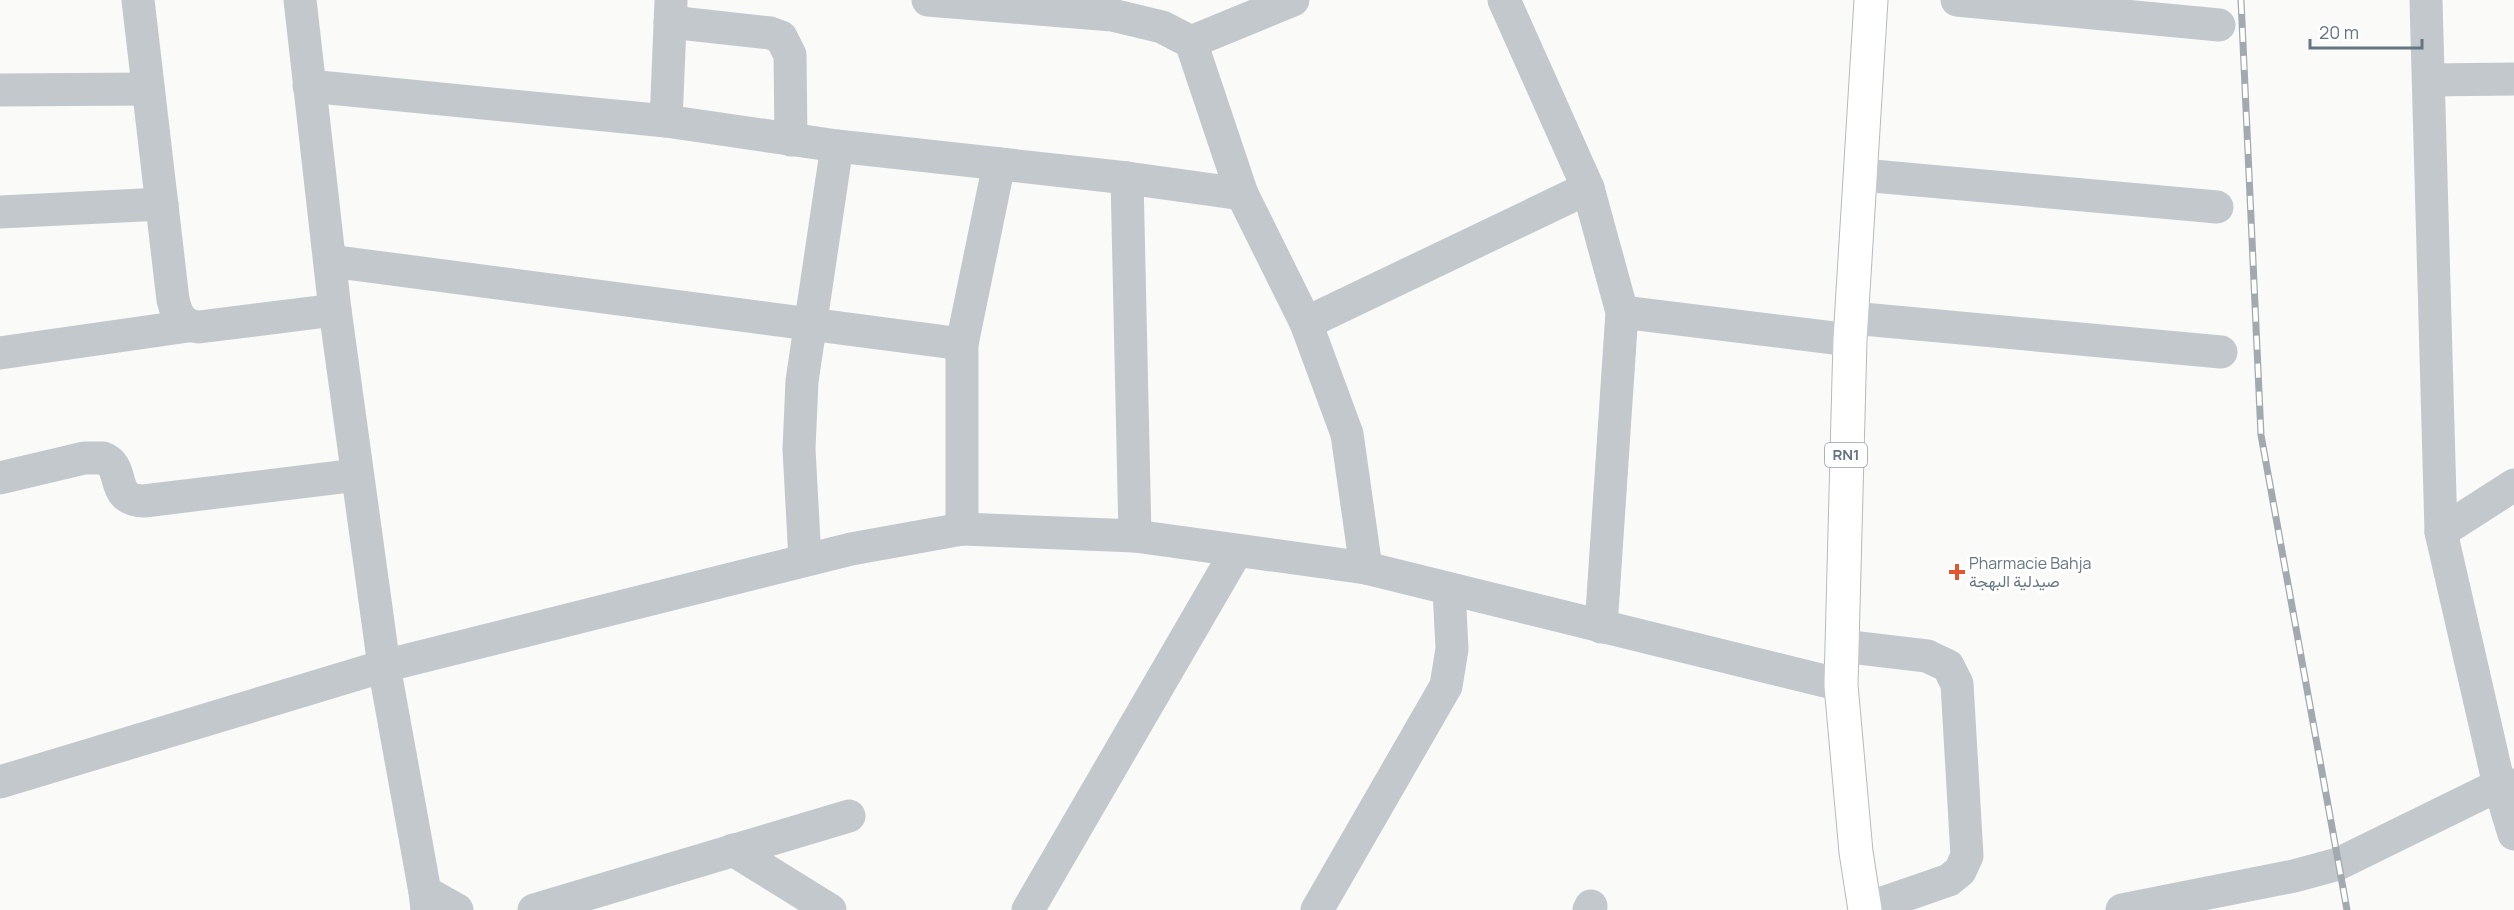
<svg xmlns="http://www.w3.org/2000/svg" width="2514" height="910" font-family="Manrope,Vazirmatn,sans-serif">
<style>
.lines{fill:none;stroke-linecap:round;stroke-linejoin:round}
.major-casing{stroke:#b5babe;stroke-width:35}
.minor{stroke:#c3c8cc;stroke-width:33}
.major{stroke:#fff;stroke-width:33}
.rail-casing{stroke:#a2aab0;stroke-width:7}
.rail{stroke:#fff;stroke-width:4.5;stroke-dasharray:14;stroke-linecap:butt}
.poi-dot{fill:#e4572e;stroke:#fff;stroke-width:2}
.labels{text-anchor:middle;stroke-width:6;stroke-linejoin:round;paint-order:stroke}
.shield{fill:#fff;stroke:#939fa8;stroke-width:1.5}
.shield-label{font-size:15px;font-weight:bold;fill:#657683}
.poi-label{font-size:16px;fill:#657683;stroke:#fff;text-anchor:start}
</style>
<rect width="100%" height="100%" fill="#fafaf8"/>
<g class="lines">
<!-- major casing -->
<g class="major-casing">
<polyline id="major" points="1865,910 1856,852 1841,685 1850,340 1871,0"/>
</g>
<!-- minor -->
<g class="minor">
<path d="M 138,0 L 173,300 C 177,316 182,326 199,327 L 335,310 L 300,0"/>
<polyline points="928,0 1112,15 1162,27 1191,42"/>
<polyline points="1293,0 1191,42 1242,194 1306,323"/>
<polyline points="1504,0 1588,188 1622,312 1601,627"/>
<polyline points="1957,0 2219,25"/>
<polyline points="2426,0 2441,532 2499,785 2514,834"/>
<polyline points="670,22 770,33 781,37 790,55 791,140"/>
<polyline points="2429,80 2514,79"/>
<polyline points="309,86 666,121 837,146 1127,178 1242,194"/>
<polyline points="0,90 148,89"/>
<polyline points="666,121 671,2"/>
<polyline points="1862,175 2217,207"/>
<polyline points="1127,178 1135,536"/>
<polyline points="0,212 162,204"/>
<polyline points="330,261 962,344 962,529"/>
<polyline points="335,310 384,666 425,892"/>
<polyline points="1622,312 1850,340"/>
<polyline points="1852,318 2221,352"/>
<polyline points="962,344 999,164"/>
<polyline points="0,353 188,326"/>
<path d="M 0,478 L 84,458 L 103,458 C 127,467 108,500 144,501 L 357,475"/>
<polyline points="2441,532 2514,485"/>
<polyline points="805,560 799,449 802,381 837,146"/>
<polyline points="1366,568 1347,434 1306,323 1588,188"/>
<polyline points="1842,646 1927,656 1948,666 1957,684 1967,856 1960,871 1949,880 1865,909"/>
<polyline points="0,782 384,666 851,549 962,529 1135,536 1366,568 1841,685"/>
<polyline points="733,850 830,910"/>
<polyline points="427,910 425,892 457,910"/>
<polyline points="534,910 849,816"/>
<polyline points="1028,910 1236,552"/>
<polyline points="1317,910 1446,686 1452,649 1449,589"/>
<polyline points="1589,910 1591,906"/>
<polyline points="2122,910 2294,876 2338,864 2499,785 2514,785"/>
</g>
<!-- major -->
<use href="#major" class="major"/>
<!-- rail casing -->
<g class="rail-casing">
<polyline id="rail" points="2241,0 2261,435 2347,910"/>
</g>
<!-- rail -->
<use href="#rail" class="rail"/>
</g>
<!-- markers -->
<path class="poi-dot" d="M1954 563h6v6h6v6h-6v6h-6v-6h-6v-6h6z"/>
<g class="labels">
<!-- shield labels -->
<rect class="shield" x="1825" y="443" width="42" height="24" rx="4.5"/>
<g class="shield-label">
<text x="1846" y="460">RN1</text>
</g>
<!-- poi labels -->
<g class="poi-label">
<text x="1969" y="569">Pharmacie Bahja<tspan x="1969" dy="18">صيدلية البهجة</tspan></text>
</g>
</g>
<!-- scale -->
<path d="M2310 39v9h112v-9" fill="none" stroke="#657683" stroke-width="3"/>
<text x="2319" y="39" font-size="18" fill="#657683" stroke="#ffffff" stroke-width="4.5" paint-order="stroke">20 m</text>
</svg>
